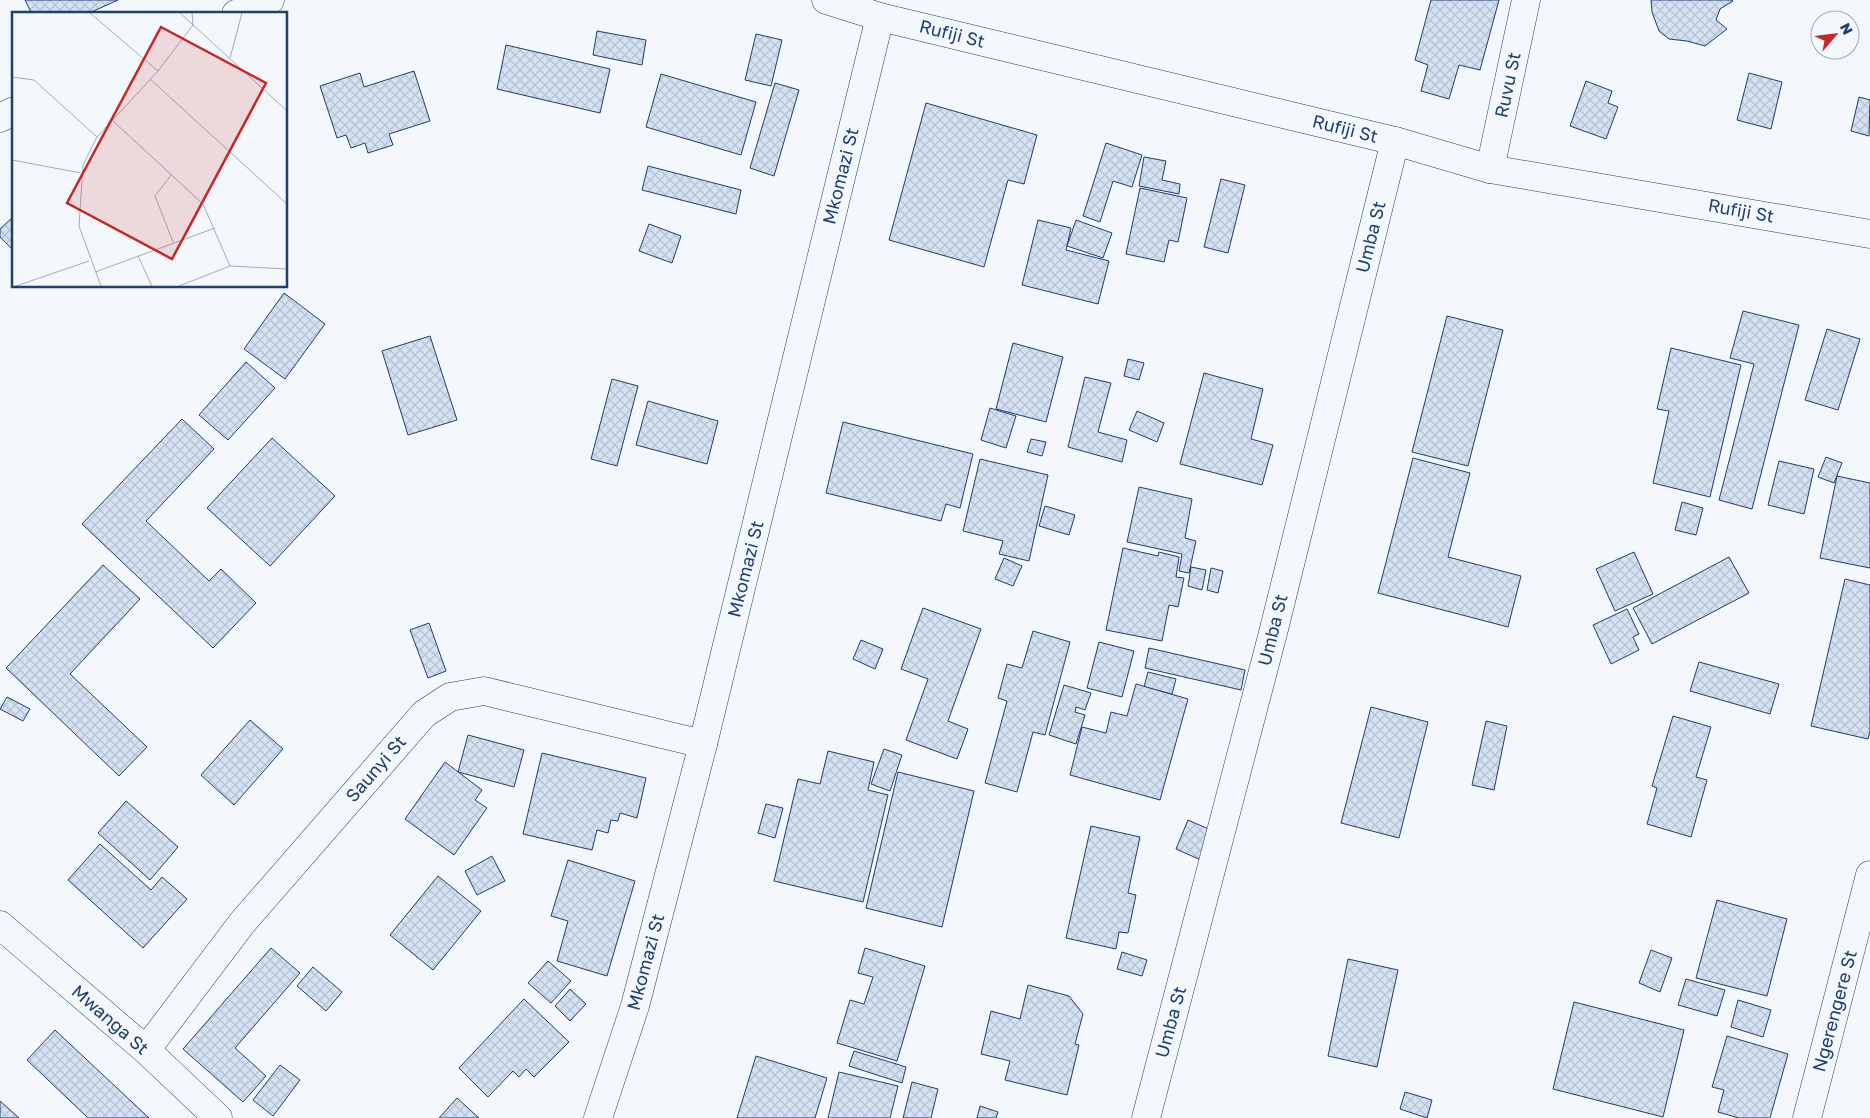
<svg xmlns="http://www.w3.org/2000/svg" width="1870" height="1118" font-family="'Golos Text',sans-serif">
<style>
.building{fill:url(#building-cross-hatch);stroke:#1d3f73}
.lines{fill:none;stroke-linecap:round;stroke-linejoin:round}
.minor-casing{stroke:#1d3f73;stroke-width:29}
.minor{stroke:#f4f7fb;stroke-width:28}
.labels{text-anchor:middle;stroke-width:4;stroke-linejoin:round;paint-order:stroke}
.street-label{font-size:18px;fill:#1d3f73;stroke:#f4f7fb}
.inset-road{fill:none;stroke:#9eadc5;stroke-width:1}
.view{fill:#c62828;fill-opacity:0.15;stroke:#c62828;stroke-width:2.5}
.inset-edge{fill:none;stroke:#1d3f73;stroke-width:2.5}
</style>
<defs>
<pattern id="building-cross-hatch" width="8" height="8" patternUnits="userSpaceOnUse" patternTransform="scale(1.25)"><rect width="8" height="8" fill="#d5e0f0"/><path d="M0 0l8 8M0 8l8-8" fill="none" stroke="#b6c1d1"/></pattern>
</defs>
<rect width="100%" height="100%" fill="#f4f7fb"/>
<!-- building -->
<g class="building">
<polygon points="25,0 118,0 87,14 32,14"/>
<polygon points="1431,0 1499,0 1480,70 1459,65 1449,99 1421,91 1428,65 1415,60"/>
<polygon points="1651,0 1732,0 1733,1 1720,9 1716,20 1727,29 1705,46 1687,41 1669,39 1659,31 1652,12"/>
<polygon points="597,31 646,40 642,65 593,55"/>
<polygon points="756,34 782,40 771,86 745,80"/>
<polygon points="506,45 610,69 600,113 497,89"/>
<polygon points="414,71 430,121 389,134 393,145 368,153 365,143 351,148 346,135 337,138 320,86 360,73 364,87"/>
<polygon points="1749,73 1782,82 1771,129 1737,120"/>
<polygon points="661,74 756,102 741,155 646,127"/>
<polygon points="1586,81 1612,91 1608,103 1618,107 1606,139 1570,126"/>
<polygon points="775,83 799,90 774,176 750,168"/>
<polygon points="1859,97 1870,100 1869,136 1851,131"/>
<polygon points="926,103 1037,135 1024,184 1008,180 984,267 889,240"/>
<polygon points="1106,143 1142,155 1132,187 1113,181 1100,222 1083,216"/>
<polygon points="1144,157 1166,161 1162,180 1180,184 1179,194 1139,186"/>
<polygon points="648,166 741,190 736,214 642,190"/>
<polygon points="1221,179 1245,185 1228,253 1204,247"/>
<polygon points="1140,188 1187,198 1178,242 1169,240 1164,262 1126,254"/>
<polygon points="14,216 14,251 0,237 0,229"/>
<polygon points="1038,220 1071,228 1066,250 1109,261 1098,304 1022,285"/>
<polygon points="1076,220 1112,233 1103,258 1067,246"/>
<polygon points="649,224 681,236 672,263 639,251"/>
<polygon points="284,293 325,324 285,379 244,349"/>
<polygon points="1743,311 1799,325 1752,509 1719,500 1754,364 1730,358"/>
<polygon points="1447,316 1503,330 1468,466 1412,452"/>
<polygon points="1827,329 1860,339 1838,410 1805,400"/>
<polygon points="430,336 457,420 408,435 382,351"/>
<polygon points="1013,343 1063,357 1046,422 996,409"/>
<polygon points="1671,348 1741,365 1710,497 1653,483 1669,411 1657,409"/>
<polygon points="1128,359 1144,363 1139,380 1124,376"/>
<polygon points="246,362 275,388 228,440 199,415"/>
<polygon points="1204,373 1263,389 1251,439 1273,445 1262,485 1180,464"/>
<polygon points="1085,377 1111,383 1098,432 1127,440 1122,462 1068,447"/>
<polygon points="612,379 638,386 617,466 591,459"/>
<polygon points="648,401 718,421 707,464 636,445"/>
<polygon points="990,408 1016,416 1006,448 981,440"/>
<polygon points="1137,411 1164,423 1157,442 1129,430"/>
<polygon points="182,419 214,449 146,521 209,581 221,569 256,603 213,648 82,524"/>
<polygon points="843,422 973,454 960,508 946,504 941,521 826,493"/>
<polygon points="272,438 335,496 270,566 207,508"/>
<polygon points="1031,439 1046,442 1042,456 1027,452"/>
<polygon points="1826,457 1842,463 1834,483 1818,477"/>
<polygon points="1413,458 1470,473 1448,557 1521,576 1508,627 1378,593"/>
<polygon points="980,459 1048,475 1029,561 999,554 1003,541 963,531"/>
<polygon points="1779,461 1814,469 1804,514 1768,505"/>
<polygon points="1837,476 1870,483 1870,568 1820,558"/>
<polygon points="1139,487 1192,499 1185,538 1196,541 1189,573 1179,571 1182,554 1127,542"/>
<polygon points="1682,502 1703,508 1696,535 1675,530"/>
<polygon points="1045,506 1075,515 1069,535 1039,526"/>
<polygon points="1123,548 1158,556 1159,552 1179,557 1176,577 1184,578 1178,607 1169,605 1162,641 1106,630"/>
<polygon points="1634,552 1653,594 1615,611 1596,569"/>
<polygon points="1729,557 1749,593 1652,644 1633,608"/>
<polygon points="1004,558 1022,566 1013,586 995,579"/>
<polygon points="103,565 140,599 70,674 147,747 119,776 6,668"/>
<polygon points="1191,567 1206,570 1202,590 1188,586"/>
<polygon points="1211,568 1223,571 1218,593 1207,590"/>
<polygon points="1845,579 1870,585 1870,731 1868,739 1811,726"/>
<polygon points="923,608 981,629 948,721 968,729 957,759 906,740 928,679 901,669"/>
<polygon points="1627,609 1639,634 1633,637 1639,650 1611,664 1593,625"/>
<polygon points="429,623 446,671 428,678 410,630"/>
<polygon points="1033,631 1070,642 1045,735 1033,732 1017,792 985,783 1007,701 998,698 1007,664 1022,668"/>
<polygon points="861,640 883,649 875,669 853,659"/>
<polygon points="1099,642 1134,651 1122,697 1087,688"/>
<polygon points="1149,648 1245,670 1241,690 1145,668"/>
<polygon points="1699,662 1779,684 1770,714 1690,691"/>
<polygon points="1148,672 1176,679 1172,694 1144,687"/>
<polygon points="1136,684 1188,699 1160,800 1070,775 1082,727 1106,733 1111,712 1127,716"/>
<polygon points="1064,685 1091,693 1085,710 1076,707 1075,712 1085,715 1076,744 1049,735"/>
<polygon points="7,697 30,709 23,721 0,709"/>
<polygon points="1371,707 1428,722 1399,838 1341,823"/>
<polygon points="1673,716 1711,727 1696,777 1707,780 1691,837 1647,824 1657,788 1652,786"/>
<polygon points="250,720 283,749 234,805 201,775"/>
<polygon points="1486,721 1507,726 1494,790 1472,785"/>
<polygon points="468,735 524,750 514,787 458,772"/>
<polygon points="884,749 902,755 890,791 871,784"/>
<polygon points="828,751 874,762 868,790 888,795 863,902 774,881 798,779 820,784"/>
<polygon points="542,753 646,778 637,818 620,813 618,821 611,820 608,833 597,830 592,850 523,834"/>
<polygon points="445,762 482,790 475,800 487,808 454,855 405,819"/>
<polygon points="898,772 974,791 942,927 866,908"/>
<polygon points="126,801 178,847 150,880 98,833"/>
<polygon points="766,804 783,808 775,838 758,833"/>
<polygon points="1188,820 1213,831 1201,860 1176,849"/>
<polygon points="1091,826 1140,837 1128,893 1136,895 1128,933 1119,932 1116,949 1066,938"/>
<polygon points="100,844 151,890 162,877 187,899 143,948 68,880"/>
<polygon points="492,856 505,881 477,895 465,871"/>
<polygon points="568,860 635,881 607,976 557,961 568,921 551,916"/>
<polygon points="438,876 481,911 433,970 390,935"/>
<polygon points="1717,900 1787,919 1767,996 1696,978"/>
<polygon points="271,948 300,973 235,1048 266,1076 243,1102 183,1049"/>
<polygon points="865,948 925,966 897,1061 837,1043 850,1000 864,1004 873,977 858,973"/>
<polygon points="1651,950 1672,958 1660,992 1639,983"/>
<polygon points="1122,952 1147,960 1142,976 1117,969"/>
<polygon points="1348,959 1398,970 1377,1067 1328,1056"/>
<polygon points="548,961 571,981 551,1003 528,983"/>
<polygon points="313,967 342,992 326,1011 297,986"/>
<polygon points="1686,979 1725,990 1717,1016 1678,1005"/>
<polygon points="1028,985 1069,996 1083,1014 1075,1044 1079,1045 1067,1095 1005,1080 1010,1061 981,1054 991,1011 1020,1019"/>
<polygon points="570,989 586,1004 570,1021 555,1006"/>
<polygon points="524,999 569,1042 534,1077 526,1069 519,1077 513,1071 488,1097 459,1068"/>
<polygon points="1738,1000 1771,1010 1763,1037 1731,1027"/>
<polygon points="1574,1002 1684,1030 1663,1117 1553,1089"/>
<polygon points="55,1030 149,1118 88,1118 27,1060"/>
<polygon points="1727,1036 1788,1054 1770,1118 1739,1118 1718,1112 1724,1090 1712,1087"/>
<polygon points="854,1051 906,1067 902,1083 849,1066"/>
<polygon points="756,1056 827,1078 815,1118 737,1118"/>
<polygon points="280,1065 300,1080 273,1116 253,1100"/>
<polygon points="839,1072 898,1086 890,1118 828,1118"/>
<polygon points="912,1082 938,1089 931,1118 903,1118"/>
<polygon points="1405,1092 1432,1100 1427,1118 1400,1109"/>
<polygon points="457,1098 479,1118 439,1118"/>
<polygon points="0,1101 19,1118 0,1118"/>
<polygon points="980,1106 998,1112 996,1118 977,1118"/>
</g>
<g class="lines">
<!-- minor casing -->
<g class="minor-casing">
<g id="minor">
<polyline points="826,0 880,17 1395,141 1490,169 1870,234"/>
<polyline points="236,14 270,0"/>
<polyline points="0,118 14,111"/>
<polyline points="1490,169 1526,0"/>
<polyline points="0,925 146,1050 218,1118"/>
<polyline points="146,1050 242,923 424,714 450,697 484,691 703,744"/>
<polyline points="598,1118 635,1006 703,744 880,17"/>
<polyline points="1146,1118 1273,633 1395,141"/>
<polyline points="1807,1118 1870,875"/>
</g>
</g>
<!-- minor -->
<use href="#minor" class="minor"/>
</g>
<g class="labels">
<!-- street labels -->
<g class="street-label">
<text transform="translate(952 34) rotate(14)" y="6">Rufiji St</text>
<text transform="translate(1508 85) rotate(-78)" y="6">Ruvu St</text>
<text transform="translate(1345 129) rotate(14)" y="6">Rufiji St</text>
<text transform="translate(841 176) rotate(-76)" y="6">Mkomazi St</text>
<text transform="translate(1741 211) rotate(10)" y="6">Rufiji St</text>
<text transform="translate(1371 237) rotate(-76)" y="6">Umba St</text>
<text transform="translate(746 569) rotate(-76)" y="6">Mkomazi St</text>
<text transform="translate(1273 630) rotate(-76)" y="6">Umba St</text>
<text transform="translate(376 769) rotate(-49)" y="6">Saunyi St</text>
<text transform="translate(646 962) rotate(-75)" y="6">Mkomazi St</text>
<text transform="translate(1835 1011) rotate(-75)" y="6">Ngerengere St</text>
<text transform="translate(110 1020) rotate(41)" y="6">Mwanga St</text>
<text transform="translate(1171 1022) rotate(-75)" y="6">Umba St</text>
</g>
</g>
<!-- overview -->
<g transform="translate(12 12)">
<rect width="275" height="275" fill="#f4f7fb"/>
<path class="inset-road" d="M 78,1 L 146,59M 168,1 L 275,99M 218,46 L 230,1M 0,65 L 22,68 L 85,125M 138,67 L 275,192M 101,109 L 191,192 L 218,254M 0,148 L 69,161M 160,162 L 143,184 L 161,230M 126,244 L 140,274M 83,260 L 203,216M 4,274 L 77,249M 89,274 L 67,214 L 71,153 L 85,125 L 146,59 L 181,13 L 180,1M 167,274 L 218,254 L 275,257"/>
<path class="view" d="M 149,15 L 254,71 L 160,247 L 55,191 Z"/>
<rect width="275" height="275" class="inset-edge"/>
</g>
<!-- north arrow -->
<g transform="translate(1835 35) rotate(62)"><circle r="24" fill="#f4f7fb" stroke="#9eadc5"/>
<path d="M0-4L9 19L0 12L-9 19Z" fill="#c62828"/>
<text y="-8" font-size="14" font-weight="bold" text-anchor="middle" fill="#1d3f73">N</text>
</g>
</svg>
